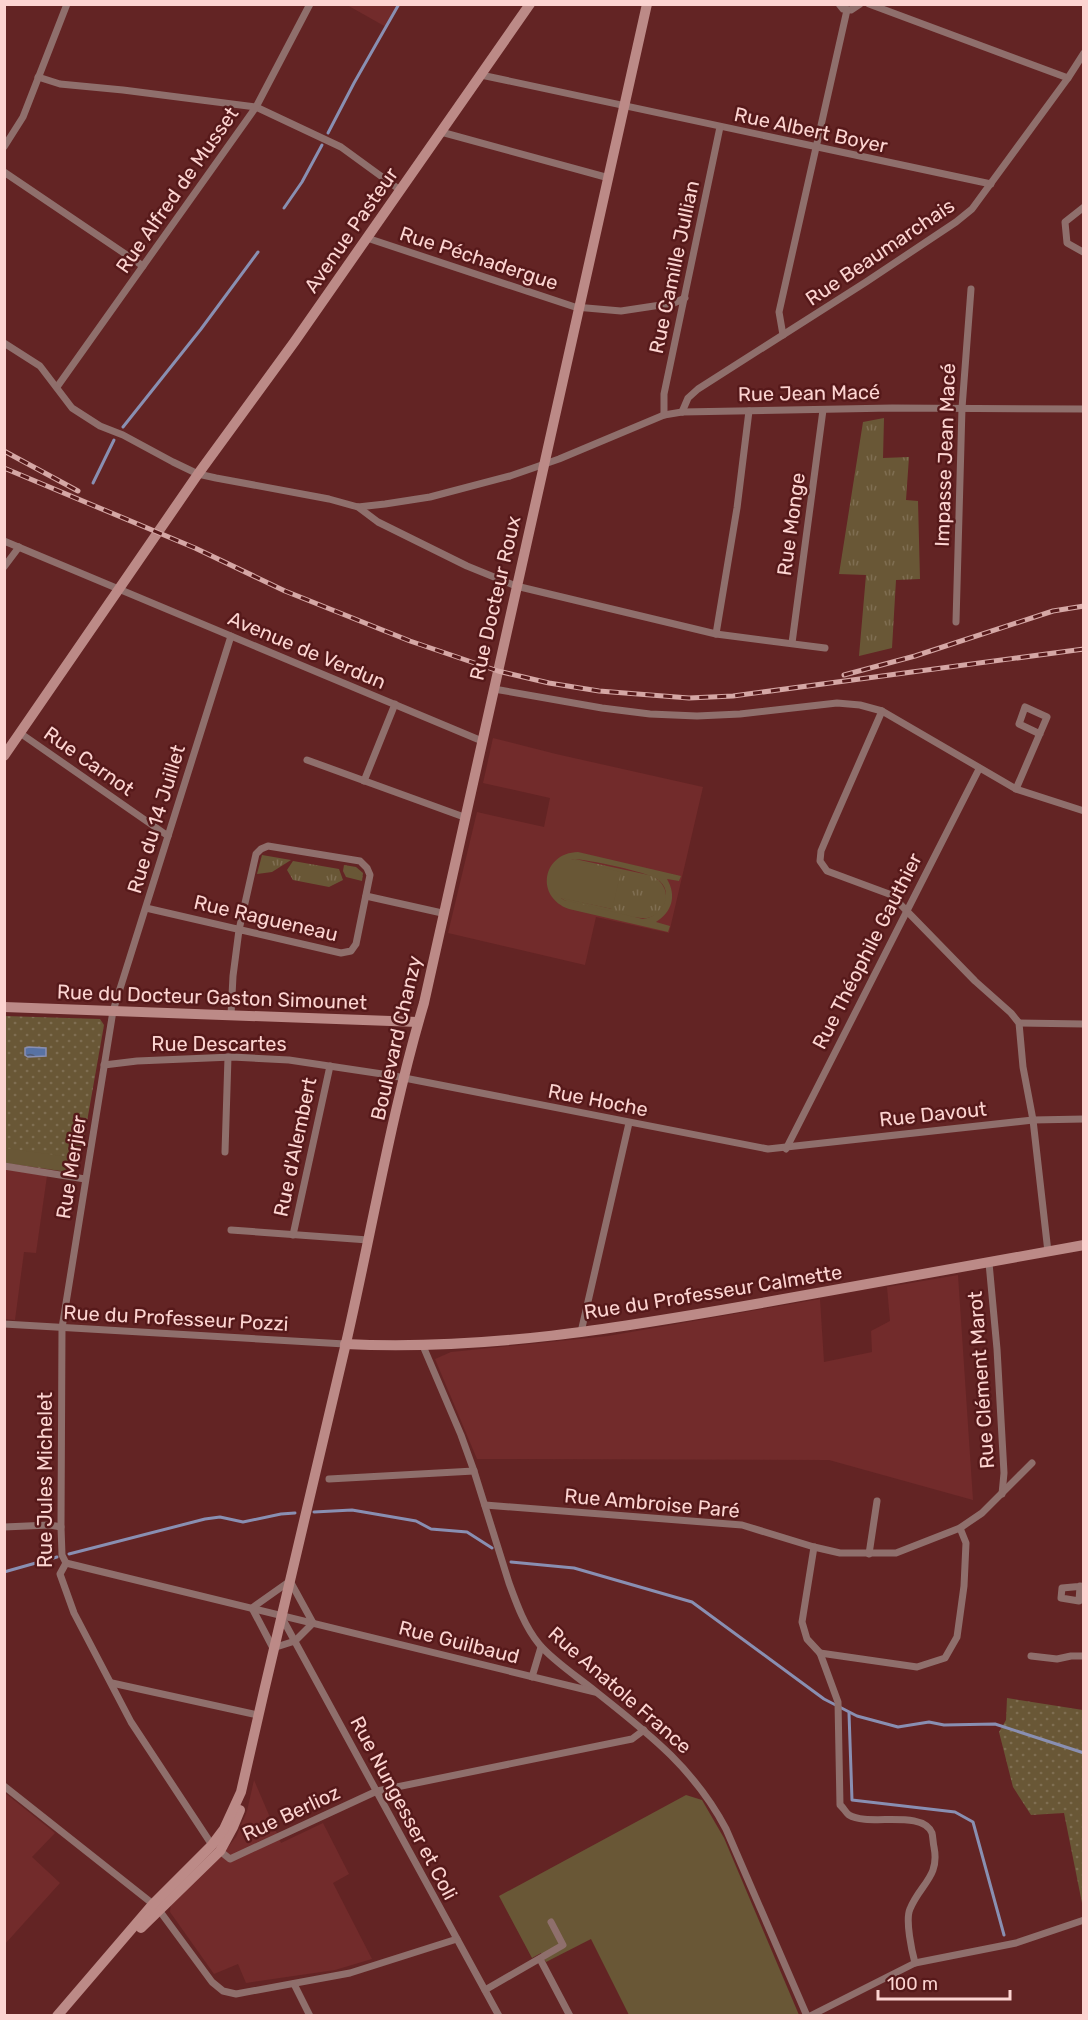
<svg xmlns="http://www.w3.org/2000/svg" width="1088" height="2020" font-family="Rubik,sans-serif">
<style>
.built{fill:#722b2b}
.grass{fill:url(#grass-tufts)}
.park{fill:url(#park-dots)}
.garden{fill:#695736;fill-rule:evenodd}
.water{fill:url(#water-waves);stroke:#898fb2;stroke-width:1.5}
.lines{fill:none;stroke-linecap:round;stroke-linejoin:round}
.stream{stroke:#898fb2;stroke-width:3}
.street{stroke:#8f6f6c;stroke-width:7}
.secondary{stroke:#bc8a87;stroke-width:10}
.rail-casing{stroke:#d5a7a5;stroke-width:5}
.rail{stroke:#56191a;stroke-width:3;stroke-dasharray:9;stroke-linecap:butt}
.labels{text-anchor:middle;stroke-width:5;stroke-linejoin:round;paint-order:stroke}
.street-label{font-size:20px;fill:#fcd4d1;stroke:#56191a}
</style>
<defs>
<pattern id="grass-tufts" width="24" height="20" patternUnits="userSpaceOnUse" patternTransform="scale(1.5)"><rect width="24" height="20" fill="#695736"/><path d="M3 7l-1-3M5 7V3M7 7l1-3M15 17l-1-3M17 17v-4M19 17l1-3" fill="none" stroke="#7f6e52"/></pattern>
<pattern id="park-dots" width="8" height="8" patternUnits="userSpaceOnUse" patternTransform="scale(1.5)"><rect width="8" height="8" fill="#695736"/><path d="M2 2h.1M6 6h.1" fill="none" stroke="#7f6e52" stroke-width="1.8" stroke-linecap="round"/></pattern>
<pattern id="water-waves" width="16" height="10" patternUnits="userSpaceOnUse" patternTransform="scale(1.5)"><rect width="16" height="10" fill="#5872a4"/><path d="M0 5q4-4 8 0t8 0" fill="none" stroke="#535c77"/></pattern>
</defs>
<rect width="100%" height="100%" fill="#632424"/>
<!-- built -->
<g class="built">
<polygon points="347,5 398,5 386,27"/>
<polygon points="493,738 556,754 703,787 669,933 596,917 585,965 448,933 477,812 544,827 550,798 483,783"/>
<polygon points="4,1169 47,1176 36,1253 24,1252 15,1320 5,1319"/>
<polygon points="958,1275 973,1500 829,1460 477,1459 435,1359 451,1352 608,1336 820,1299 824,1362 872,1352 871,1331 890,1321 887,1287"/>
<polygon points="254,1780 281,1843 323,1823 349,1874 333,1883 372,1959 335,1970 246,1983 238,1964 214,1974 170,1912 171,1902 224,1852 236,1837 247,1811"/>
<polygon points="5,1793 55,1833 32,1857 60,1883 5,1944"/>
</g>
<!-- grass -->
<g class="grass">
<polygon points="884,418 883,458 909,457 906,500 918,501 920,579 896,580 892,648 859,656 866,575 839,574 863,422"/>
<polygon points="262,855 291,860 272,872 257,874"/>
<path d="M 575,859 L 653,876 C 662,882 667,889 666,900 C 664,909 656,917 647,918 C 636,920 576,905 564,900 L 560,897 L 612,909 L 569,860 Z"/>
<polygon points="293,861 339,869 343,880 329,887 293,880 287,870"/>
<polygon points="344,865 356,867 363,873 362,881 346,877 343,871"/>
</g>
<!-- park -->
<g class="park">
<polygon points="5,1016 100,1019 104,1025 79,1167 68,1172 5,1163"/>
<polygon points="1007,1698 1083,1710 1083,1908 1064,1813 1031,1815 1013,1787 999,1732 1006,1720"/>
</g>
<!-- garden -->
<g class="garden">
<path d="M 578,852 L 681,876 L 679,881 L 667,879 C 677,896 672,912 656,922 L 670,926 L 668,932 L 569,909 C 535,897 542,853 578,852 ZM 571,859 C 582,858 648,872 657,879 C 676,892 662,917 643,919 L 564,900 L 561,898 L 612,909 L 621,872 Z"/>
<polygon points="5,1148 70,1157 68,1171 5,1162"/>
<polygon points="686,1795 702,1800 724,1838 799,2015 629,2015 591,1939 546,1962 541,1953 532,1958 499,1896"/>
</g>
<!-- water -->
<polygon class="water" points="29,1047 46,1048 46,1056 28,1057 25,1055 25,1048"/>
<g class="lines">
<!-- stream -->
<g class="stream">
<polyline points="328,133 354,83 399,4"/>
<polyline points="284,208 302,182 322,145"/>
<polyline points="123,427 201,329 258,252"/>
<polyline points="93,483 114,440"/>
<polyline points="314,1512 352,1510 416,1521 431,1529 467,1532 492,1548"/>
<polyline points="69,1554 205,1519 220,1517 243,1522 281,1514 295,1513"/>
<polyline points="511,1562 574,1568 692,1602 824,1699 857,1716 898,1727 929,1722 944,1725 995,1724 1084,1753"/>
<polyline points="4,1572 57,1557"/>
<polyline points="849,1713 852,1800 955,1812 973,1822 1004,1935"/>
</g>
<!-- street -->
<g class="street">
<polyline points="839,4 843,9 851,10 860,4"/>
<polyline points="869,4 1068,78"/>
<polyline points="481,75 991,184"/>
<polyline points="38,77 60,84 123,90 256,107 341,147 400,190"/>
<polyline points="441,132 609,178"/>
<polyline points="4,147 23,117 67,4"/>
<polyline points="4,172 143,266"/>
<polyline points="367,238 575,307 621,311 674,303 685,298"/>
<polyline points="1083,252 1067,243 1065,222 1084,207"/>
<polyline points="783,335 779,312 847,10"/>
<polyline points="4,343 40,366 72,408 100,426 123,435 173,462 198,474 216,478 329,499 358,507 385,504 430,497 510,476 559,459 664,415 682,412 892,408 1084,409"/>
<polyline points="57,387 256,107 310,4"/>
<polyline points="682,412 688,398 698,389 866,282 956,222 972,209 1068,78 1084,53"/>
<polyline points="664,415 664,394 720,127"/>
<polyline points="358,507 378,522 467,566 516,586 716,634 825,648"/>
<polyline points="4,541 482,741"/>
<polyline points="4,567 19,547"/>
<polyline points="956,622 962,408 971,289"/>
<polyline points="716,634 737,508 749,411"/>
<polyline points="792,643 823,410"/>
<polyline points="494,689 602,708 650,714 697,716 740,714 837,703 860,705 882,711 1016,789 1084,811"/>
<polyline points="882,711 832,825 821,851 820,861 827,871 889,894 899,903 975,981 1011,1013 1019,1023 1023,1067 1033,1120 1048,1252"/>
<polyline points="20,733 168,836"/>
<polyline points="307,760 464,817"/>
<polyline points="364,781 395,704"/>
<polyline points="1016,789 1047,717 1025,707 1019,724 1040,734"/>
<polyline points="366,896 442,913"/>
<polyline points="146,908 341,953 351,951 356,944 370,875 367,868 360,861 268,846 261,849 256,854 239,930 233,976 231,1015"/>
<polyline points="1019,1023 1084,1024"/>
<polyline points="104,1065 137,1061 232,1057 289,1060 389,1075 768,1149 1033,1120 1084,1119"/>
<polyline points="786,1149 979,769"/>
<polyline points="225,1152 228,1057"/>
<polyline points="4,1166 85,1179"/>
<polyline points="231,1230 368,1240"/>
<polyline points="293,1235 330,1066"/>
<polyline points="989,1263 997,1349 1004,1473 1002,1494"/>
<polyline points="4,1324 345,1344"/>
<polyline points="581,1332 629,1123"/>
<path d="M 423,1346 L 461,1435 L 474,1471 L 509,1583 C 517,1605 525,1627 539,1644 C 552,1660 579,1678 595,1691 C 648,1733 694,1768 726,1829 L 807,2016"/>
<polyline points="329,1479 474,1471"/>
<polyline points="485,1505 742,1525 814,1547 840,1553 896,1553 960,1528 982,1513 1032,1463"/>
<polyline points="4,1527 50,1525 61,1527"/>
<path d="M 814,1547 L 802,1622 L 807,1639 L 820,1653 L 838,1702 L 840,1805 C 843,1807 846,1813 849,1815 C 868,1827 922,1809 932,1833 C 933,1837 933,1843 934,1847 C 940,1877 920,1884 910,1909 C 905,1920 912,1952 915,1963"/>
<polyline points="869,1554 877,1501"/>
<polyline points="66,1563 595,1692"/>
<polygon points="290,1581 313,1623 295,1641 273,1648 252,1608"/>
<polyline points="1080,1586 1079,1601 1061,1598 1062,1588 1084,1586"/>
<polyline points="281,1616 499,2016"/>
<polyline points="820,1653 917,1667 945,1658 957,1637 964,1586 966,1543 960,1528"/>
<polyline points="1031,1656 1057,1659 1071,1656 1084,1656"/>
<polyline points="532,1677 541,1647"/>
<polyline points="112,1683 258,1715"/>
<polyline points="4,1786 153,1904"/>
<polyline points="212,1845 131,1722 74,1613 60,1574 66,1563 62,1555 61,1527 62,1328 113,1011 231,636"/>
<polyline points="220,1851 230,1859 377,1791 632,1739 644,1730"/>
<polyline points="159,1910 212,1982 223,1991 236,1994 350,1973 457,1939"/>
<polyline points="540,1959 570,2016"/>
<polyline points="294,1984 310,2016"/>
<polyline points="485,1990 563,1945 551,1922"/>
<polyline points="810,2016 915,1963 1016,1943 1084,1920"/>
</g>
<!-- secondary -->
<g class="secondary">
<polyline points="4,756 198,474 295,341 530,4"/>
<polyline points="4,1007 418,1022"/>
<path d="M 345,1344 C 484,1351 620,1328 756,1304 C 865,1284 974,1264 1084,1245"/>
<polyline points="141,1928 220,1851 233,1827 240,1810"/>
<path d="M 57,2016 L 153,1904 L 212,1845 L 224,1829 L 241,1792 C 275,1642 310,1492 346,1343 C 372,1230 391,1114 424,1003 L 647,4"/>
</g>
<!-- rail casing -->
<g class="rail-casing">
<g id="rail">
<polyline points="4,451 78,491"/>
<polyline points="4,468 195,548 285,591 410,641 498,671 549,683 599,691 689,698 733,696 1084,649"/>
<polyline points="844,675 915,656 1053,611 1084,606"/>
</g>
</g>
<!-- rail -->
<use href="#rail" class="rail"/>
</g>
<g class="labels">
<!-- street labels -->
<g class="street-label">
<text transform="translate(811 130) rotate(12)" y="7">Rue Albert Boyer</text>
<text transform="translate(177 190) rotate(-55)" y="7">Rue Alfred de Musset</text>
<text transform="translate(351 230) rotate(-55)" y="7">Avenue Pasteur</text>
<text transform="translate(880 252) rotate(-34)" y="7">Rue Beaumarchais</text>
<text transform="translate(479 258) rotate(18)" y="7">Rue Péchadergue</text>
<text transform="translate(674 267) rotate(-78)" y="7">Rue Camille Jullian</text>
<text transform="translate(809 393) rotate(-1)" y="7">Rue Jean Macé</text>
<text transform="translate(945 455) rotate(-88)" y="7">Impasse Jean Macé</text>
<text transform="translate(791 524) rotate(-82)" y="7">Rue Monge</text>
<text transform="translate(495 598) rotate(-77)" y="7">Rue Docteur Roux</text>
<text transform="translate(307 650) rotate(23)" y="7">Avenue de Verdun</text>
<text transform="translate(89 761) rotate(35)" y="7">Rue Carnot</text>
<text transform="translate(156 819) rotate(-73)" y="7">Rue du 14 Juillet</text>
<text transform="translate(266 918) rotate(13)" y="7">Rue Ragueneau</text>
<text transform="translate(867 951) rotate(-63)" y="7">Rue Théophile Gauthier</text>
<text transform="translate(212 997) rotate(2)" y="7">Rue du Docteur Gaston Simounet</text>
<text transform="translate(396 1038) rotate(-77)" y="7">Boulevard Chanzy</text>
<text x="219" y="1051">Rue Descartes</text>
<text transform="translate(598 1100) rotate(11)" y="7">Rue Hoche</text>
<text transform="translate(933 1114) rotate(-6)" y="7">Rue Davout</text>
<text transform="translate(295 1147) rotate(-78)" y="7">Rue d'Alembert</text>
<text transform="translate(71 1167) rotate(-81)" y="7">Rue Merjier</text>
<text transform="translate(713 1292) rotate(-9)" y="7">Rue du Professeur Calmette</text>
<text transform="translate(176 1318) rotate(3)" y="7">Rue du Professeur Pozzi</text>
<text transform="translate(981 1380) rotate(-94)" y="7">Rue Clément Marot</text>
<text transform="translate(45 1480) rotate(-90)" y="7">Rue Jules Michelet</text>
<text transform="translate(652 1503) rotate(5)" y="7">Rue Ambroise Paré</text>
<text transform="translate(459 1642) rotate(14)" y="7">Rue Guilbaud</text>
<text transform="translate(620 1690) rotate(41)" y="7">Rue Anatole France</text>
<text transform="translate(404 1808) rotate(62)" y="7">Rue Nungesser et Coli</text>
<text transform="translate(291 1813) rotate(-25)" y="7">Rue Berlioz</text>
</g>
</g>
<!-- border -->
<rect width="1088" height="2020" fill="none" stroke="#fcd4d1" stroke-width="12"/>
<!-- scale -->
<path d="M878 1990v9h132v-9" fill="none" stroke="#fcd4d1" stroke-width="3"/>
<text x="887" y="1990" font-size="18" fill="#fcd4d1" stroke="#56191a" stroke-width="4.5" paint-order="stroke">100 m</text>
</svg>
